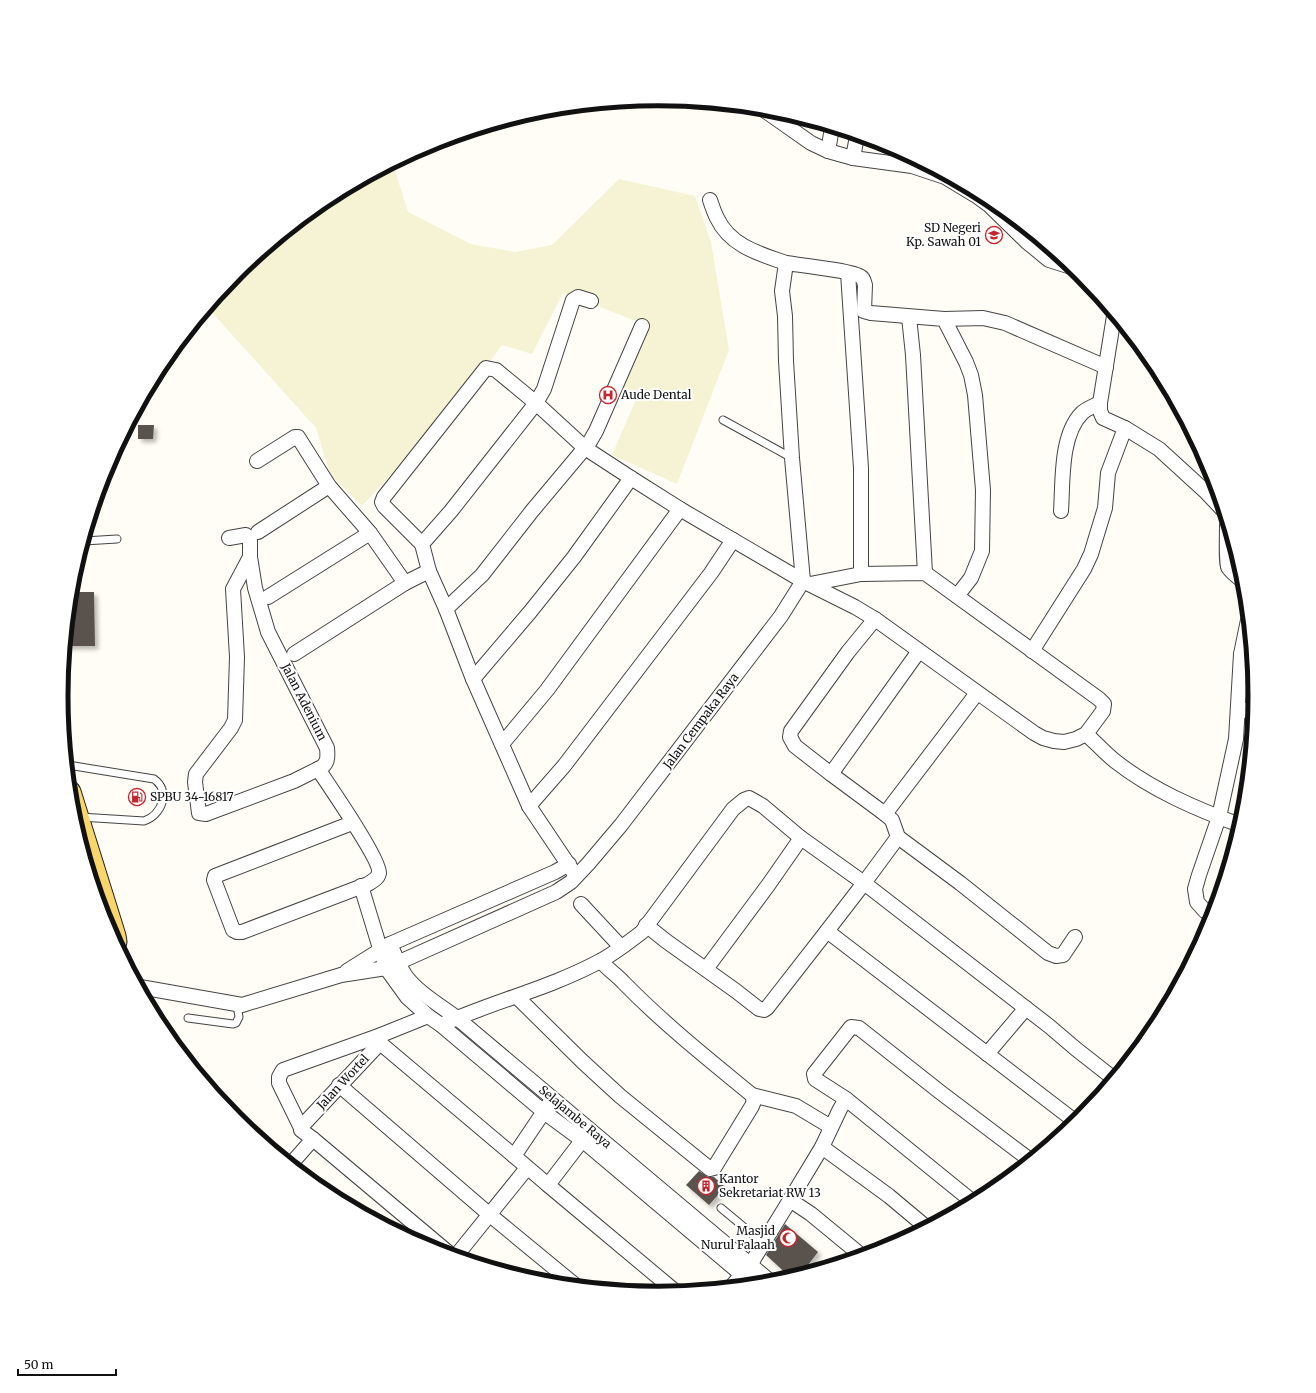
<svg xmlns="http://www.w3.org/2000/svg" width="1316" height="1393" font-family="Merriweather,serif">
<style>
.farmland{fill:#f6f3d4}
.building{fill:#5a524d;filter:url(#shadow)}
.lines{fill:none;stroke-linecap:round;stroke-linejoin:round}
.service-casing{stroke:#444;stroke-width:9}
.minor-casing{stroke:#444;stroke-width:16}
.primary-casing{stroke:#222;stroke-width:23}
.service{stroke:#fff;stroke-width:7}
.minor{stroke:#fff;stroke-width:14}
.primary{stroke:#f9d66b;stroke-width:21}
.labels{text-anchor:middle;stroke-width:4;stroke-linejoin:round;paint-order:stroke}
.poi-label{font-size:12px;fill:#111;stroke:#fff;text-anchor:start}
.street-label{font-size:12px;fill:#111;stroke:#fff}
.rim{fill:none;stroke:#111;stroke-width:5}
</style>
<defs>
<filter id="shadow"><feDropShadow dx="3.5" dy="3.5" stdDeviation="2" flood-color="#0004"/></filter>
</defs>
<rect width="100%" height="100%" fill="#fffdf5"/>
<!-- farmland -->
<polygon class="farmland" points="393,164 408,212 471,244 515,252 552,245 619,179 695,196 711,242 729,350 677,484 612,455 637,397 619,387 644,324 563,293 532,354 502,345 469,391 362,506 330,474 316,428 208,308 236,274 327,200"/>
<!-- building -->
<g class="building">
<polygon points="138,425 154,425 153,439 138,439"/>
<polygon points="71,592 94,592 95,646 66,646"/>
<polygon points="699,1171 708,1177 714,1177 725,1187 709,1205 686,1185"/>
<polygon points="785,1224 818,1252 801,1274 790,1277 766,1255"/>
</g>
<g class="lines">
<!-- service casing -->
<g class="service-casing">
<g id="service">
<polyline points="723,420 792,458"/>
<polyline points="84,541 117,539"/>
<path d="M 68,765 L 154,779 C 171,791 162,815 144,821 L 80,817"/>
<polyline points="188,1018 233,1024 236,1023 239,1017 237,1005"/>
<polyline points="721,1208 763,1243"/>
</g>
</g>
<!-- minor casing -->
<g class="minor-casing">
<g id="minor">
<polyline points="764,110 811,143 828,151 853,158 912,166 945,177 978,197 989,205 1027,242 1049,260 1071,267"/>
<polyline points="828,151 832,128"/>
<polyline points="853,158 857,136"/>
<path d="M 710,200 C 712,206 714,212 717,218 C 730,246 760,254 786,263"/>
<polyline points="848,273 861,468 861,574"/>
<polyline points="1114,316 1100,403 1100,411 1103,418 1125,428 1159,449 1205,491 1222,509"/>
<polyline points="909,317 913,355 925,573"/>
<polyline points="944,319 983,318 1005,323 1106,367"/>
<polyline points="257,461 295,437 298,437 329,486 370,533 405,583 429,571"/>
<path d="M 1061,511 C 1063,482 1060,435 1082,413 C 1086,409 1094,406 1100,403"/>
<path d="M 1227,526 C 1227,533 1226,564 1228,567 C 1232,573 1239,578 1244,582"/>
<polyline points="258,532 329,486"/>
<path d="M 229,538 L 246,535 L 250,540 L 250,557 L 255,588 L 268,632 L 327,748 C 328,758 328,765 318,769 C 328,784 381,861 379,873 C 378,879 372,881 368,884 L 242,932 L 237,932 L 233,930 L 214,880 L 215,876 L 352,823"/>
<polyline points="422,544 384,506 382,502 384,497 486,368 496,370 536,403 544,389 573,300 578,297 591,301"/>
<polyline points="250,557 233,589 237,657 235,720 231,728 196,774 195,782 199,813 206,814 294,781 318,769"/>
<polyline points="268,597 370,533"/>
<polyline points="446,609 482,575 532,511 589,443 596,431 642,326"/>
<polyline points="875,619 848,652 791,731 790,737 795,746 831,774 919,651"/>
<polyline points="1032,651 1084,569 1091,554 1105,508 1108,473 1125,428"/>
<polyline points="294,654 405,583"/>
<polyline points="473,679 530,612 574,557 631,478"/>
<polyline points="1238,708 1253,713"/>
<path d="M 1086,734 C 1096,743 1105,753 1115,761 C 1152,790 1196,809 1240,825"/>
<polyline points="502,744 547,690 680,509"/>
<polyline points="831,774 885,814 892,820 898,837 960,883 1048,953 1056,956 1063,955 1075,937"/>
<polyline points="529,806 564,766 711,573 733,540"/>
<polyline points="885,814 977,693"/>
<polyline points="898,837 864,883 1049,1026 1076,1049 1113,1078"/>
<polyline points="576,876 529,806 473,679 446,609 429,571 422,544 451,511 536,403 585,448 631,478 680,509 803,581 855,607 875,619 1034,733 1043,738 1054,741 1064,742 1076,739 1086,734 1103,711 1104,704 1099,699 925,573 861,574 810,584"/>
<polyline points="361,886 386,968 407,997 428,1016 441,1025 544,1112 582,1140 753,1284"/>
<polyline points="581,904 621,947"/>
<polyline points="1213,915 1205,911 1197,902 1195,889 1199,875 1219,817 1236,739 1241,654 1248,620"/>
<polyline points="646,925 666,941 736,991 759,1009 764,1010 767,1008 827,931 1076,1122"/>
<path d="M 390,944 C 395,955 399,966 405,975 C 417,992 441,1006 457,1018 L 771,1282"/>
<polyline points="706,969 769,884 801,838"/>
<polyline points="347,971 390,944 555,872 569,864"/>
<path d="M 140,987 L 242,1005 L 341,975 L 386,968 L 556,892 L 571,882 L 588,864 L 621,825 L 781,616 L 803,581 L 792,458 L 786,361 L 785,316 L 782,291 L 786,263 C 799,265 854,271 861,277 C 864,279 864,282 865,285 L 864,311 L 871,313 L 944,319 L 966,362 L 971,375 L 975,395 L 983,490 L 982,551 L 971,578 L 957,596"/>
<path d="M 517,997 L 583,1062 L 620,1096 L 710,1169 L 714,1168 L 752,1106 L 754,1101 L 752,1095 C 708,1059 663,1023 623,982 C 616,974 607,969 601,961"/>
<path d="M 441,1025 C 494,1001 551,988 602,960 C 616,952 629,942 642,932 L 733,809 L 744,800 L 749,798 L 763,806 L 801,838 L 864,883 L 827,931"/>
<polyline points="380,1043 514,1156"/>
<polyline points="987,1054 1026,1008"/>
<polyline points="339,1085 490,1215 575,1285"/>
<polyline points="752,1095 796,1106 831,1127"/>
<polyline points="549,1104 514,1156 548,1185 587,1134"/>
<polyline points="301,1128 279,1083 279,1077 283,1070 381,1035"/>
<polyline points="313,1139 450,1254"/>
<polyline points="822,1147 889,1196 926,1227"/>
<polyline points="291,1164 313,1139 301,1130 302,1126 380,1043 381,1035 428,1016"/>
<polyline points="548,1185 676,1292"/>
<polyline points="790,1200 811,1214 862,1256"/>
<polyline points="973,1202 846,1099 815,1079 814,1074 851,1027 859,1028 940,1092 1030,1160"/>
<polyline points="456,1256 527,1168"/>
<polyline points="732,1286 750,1265 790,1200 822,1147 840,1109 846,1099"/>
</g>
</g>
<!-- primary casing -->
<g class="primary-casing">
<polyline id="primary" points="70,792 115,936 116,942"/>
</g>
<!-- service -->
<use href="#service" class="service"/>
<!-- minor -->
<use href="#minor" class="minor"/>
<!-- primary -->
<use href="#primary" class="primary"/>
</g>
<!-- icons -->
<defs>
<g id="school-ring" transform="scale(0.9)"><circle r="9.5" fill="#fff" stroke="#c4262e" stroke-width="1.5"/><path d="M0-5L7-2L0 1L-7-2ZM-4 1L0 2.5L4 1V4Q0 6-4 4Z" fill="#c4262e"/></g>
<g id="hospital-ring" transform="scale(0.9)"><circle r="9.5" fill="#fff" stroke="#c4262e" stroke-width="1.5"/><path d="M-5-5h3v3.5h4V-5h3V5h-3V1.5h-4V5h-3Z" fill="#c4262e"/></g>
<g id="fuel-ring" transform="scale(0.9)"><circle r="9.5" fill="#fff" stroke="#c4262e" stroke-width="1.5"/><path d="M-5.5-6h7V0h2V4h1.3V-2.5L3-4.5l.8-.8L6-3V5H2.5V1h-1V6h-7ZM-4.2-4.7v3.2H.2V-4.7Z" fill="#c4262e"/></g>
<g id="building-ring" transform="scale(0.9)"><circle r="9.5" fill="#fff" stroke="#c4262e" stroke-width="1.5"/><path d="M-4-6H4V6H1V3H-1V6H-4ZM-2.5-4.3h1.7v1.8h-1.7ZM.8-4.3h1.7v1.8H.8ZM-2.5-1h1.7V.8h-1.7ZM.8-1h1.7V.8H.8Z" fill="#c4262e"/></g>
<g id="mosque-ring" transform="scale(0.9)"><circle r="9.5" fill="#fff" stroke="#c4262e" stroke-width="1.5"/><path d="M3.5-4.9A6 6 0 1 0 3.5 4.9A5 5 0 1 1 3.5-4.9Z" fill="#c4262e"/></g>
</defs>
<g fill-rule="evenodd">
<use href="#school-ring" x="994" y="235"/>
<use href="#hospital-ring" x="608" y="395"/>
<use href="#fuel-ring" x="137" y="797"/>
<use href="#building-ring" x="706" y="1186"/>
<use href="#mosque-ring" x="788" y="1238"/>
</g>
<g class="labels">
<!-- poi labels -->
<g class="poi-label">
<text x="981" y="232" text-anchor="end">SD Negeri<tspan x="981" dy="14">Kp. Sawah 01</tspan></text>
<text x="621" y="399">Aude Dental</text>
<text x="150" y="801">SPBU 34-16817</text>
<text x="719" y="1183">Kantor<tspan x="719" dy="14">Sekretariat RW 13</tspan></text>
<text x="775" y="1235" text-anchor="end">Masjid<tspan x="775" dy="14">Nurul Falaah</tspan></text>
</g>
<!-- street labels -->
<g class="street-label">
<text transform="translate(304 702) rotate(63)" y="4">Jalan Adenium</text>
<text transform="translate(701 721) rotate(-53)" y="4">Jalan Cempaka Raya</text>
<text transform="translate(343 1082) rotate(-47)" y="4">Jalan Wortel</text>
<text transform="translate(575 1117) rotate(40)" y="4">Selajambe Raya</text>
</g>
</g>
<!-- crop -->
<path d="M0 0H1316V1393H0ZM68 696a590 590 0 1 1 1180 0a590 590 0 1 1-1180 0Z" fill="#fff" fill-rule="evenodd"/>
<path class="rim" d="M68 696a590 590 0 1 1 1180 0a590 590 0 1 1-1180 0Z"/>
<!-- scale -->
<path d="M18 1369v6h98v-6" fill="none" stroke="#111111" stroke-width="2"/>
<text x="24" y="1369" font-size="12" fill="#111111" stroke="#ffffff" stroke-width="3" paint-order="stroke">50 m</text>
</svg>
